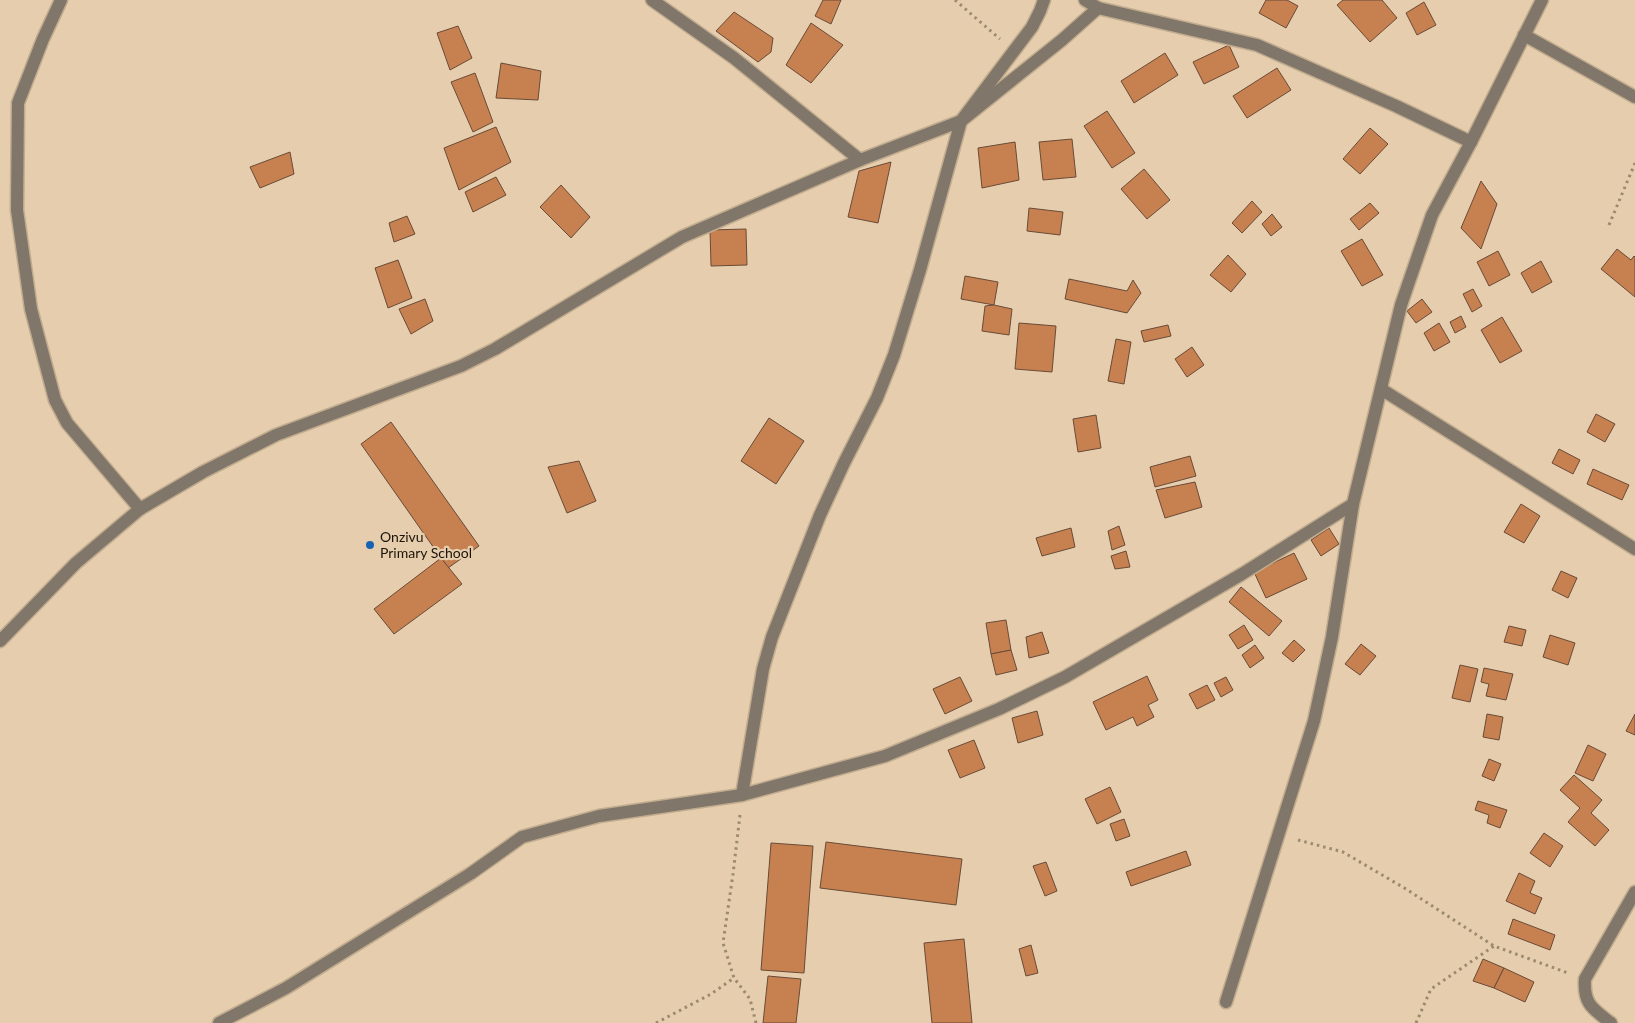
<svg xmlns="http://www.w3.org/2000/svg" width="1635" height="1023" font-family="Lato,sans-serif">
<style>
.building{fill:#c7804f;stroke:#694b38}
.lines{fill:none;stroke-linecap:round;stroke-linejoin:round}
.minor-casing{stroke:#c1ac8f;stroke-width:15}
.path{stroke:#9b8970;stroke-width:3;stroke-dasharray:2.5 4;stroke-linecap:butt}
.minor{stroke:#807669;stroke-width:12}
.poi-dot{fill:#1762b2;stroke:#e5cdad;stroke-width:2}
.labels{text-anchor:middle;stroke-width:4.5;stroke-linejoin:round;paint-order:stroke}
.poi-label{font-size:14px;fill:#1c1408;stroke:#e5cdad;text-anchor:start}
</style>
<rect width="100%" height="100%" fill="#e5cdad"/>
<!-- building -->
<g class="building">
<polygon points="823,0 841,0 831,24 815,16"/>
<polygon points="1266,0 1287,0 1298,6 1286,28 1259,13"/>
<polygon points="1343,0 1382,0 1397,18 1370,42 1337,5"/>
<polygon points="1424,2 1436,25 1417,35 1406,13"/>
<polygon points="734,12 773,38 771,52 758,62 716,31"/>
<polygon points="811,23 843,45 811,83 786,65"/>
<polygon points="458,26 472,58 450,70 437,33"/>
<polygon points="1229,45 1239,67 1204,84 1193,62"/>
<polygon points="1165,53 1178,75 1134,103 1121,81"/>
<polygon points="501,63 541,71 538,100 496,98"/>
<polygon points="1277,68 1291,90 1247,118 1233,96"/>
<polygon points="475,73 493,122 473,132 451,82"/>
<polygon points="1107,111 1135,153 1112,168 1084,126"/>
<polygon points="496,127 511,162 459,190 444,148"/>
<polygon points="1370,128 1388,144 1360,174 1343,159"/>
<polygon points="1072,139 1076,177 1043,180 1039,142"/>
<polygon points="1015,142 1019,180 982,188 978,148"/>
<polygon points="290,152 294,174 260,188 250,167"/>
<polygon points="891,162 878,223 848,217 859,171"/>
<polygon points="1144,169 1170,200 1147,219 1121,189"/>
<polygon points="496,177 506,195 473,212 465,192"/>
<polygon points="1481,181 1497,204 1481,249 1461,228"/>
<polygon points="561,185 590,217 571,238 540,207"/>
<polygon points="1252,201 1262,212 1242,233 1232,223"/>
<polygon points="1370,203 1379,213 1359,230 1350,219"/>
<polygon points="1029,208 1063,212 1060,235 1027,231"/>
<polygon points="1272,214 1282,227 1271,236 1262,224"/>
<polygon points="407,216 415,234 394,242 389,223"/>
<polygon points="746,229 747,265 711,266 710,230"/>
<polygon points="1362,239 1383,275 1362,286 1341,251"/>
<polygon points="1617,249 1631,260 1634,256 1635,257 1635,297 1601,269"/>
<polygon points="1498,251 1510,275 1489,286 1477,262"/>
<polygon points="1228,255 1246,274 1231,292 1210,275"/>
<polygon points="398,260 412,298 388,308 375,268"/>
<polygon points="1541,261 1552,282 1532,293 1521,273"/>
<polygon points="965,276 998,282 994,305 961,299"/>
<polygon points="1069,279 1127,291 1133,280 1141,293 1127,313 1065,299"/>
<polygon points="1473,289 1482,306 1472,312 1463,294"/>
<polygon points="425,299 433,321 411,334 399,309"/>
<polygon points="1422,299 1432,312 1416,323 1407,311"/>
<polygon points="994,305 1012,309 1009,335 982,331 985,306"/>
<polygon points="1461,316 1466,327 1455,333 1450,322"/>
<polygon points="1502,317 1522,351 1500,363 1481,330"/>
<polygon points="1019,323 1056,326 1052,372 1015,369"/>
<polygon points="1439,323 1450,342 1434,351 1424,333"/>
<polygon points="1168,325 1171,336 1144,342 1141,331"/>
<polygon points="1116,339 1131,342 1124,384 1108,381"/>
<polygon points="1192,347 1204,365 1187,377 1175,359"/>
<polygon points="1596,414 1615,424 1605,442 1587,432"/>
<polygon points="1096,415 1101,448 1078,452 1073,419"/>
<polygon points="769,418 804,441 776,484 741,461"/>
<polygon points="391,422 479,546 448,568 361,444"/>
<polygon points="1559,449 1580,460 1573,474 1552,463"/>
<polygon points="1190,456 1196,476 1155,487 1150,467"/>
<polygon points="579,461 596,501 567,513 548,467"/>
<polygon points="1593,469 1629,485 1622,500 1587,484"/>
<polygon points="1195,482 1202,507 1165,518 1156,490"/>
<polygon points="1521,504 1540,516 1524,543 1504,532"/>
<polygon points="1119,526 1125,545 1112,550 1108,531"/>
<polygon points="1071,528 1075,547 1042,556 1036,538"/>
<polygon points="1329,528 1339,544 1321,556 1311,540"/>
<polygon points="1126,551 1130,567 1115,569 1111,556"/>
<polygon points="1294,553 1307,579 1266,598 1254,572"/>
<polygon points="441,558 462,584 394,634 374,609"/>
<polygon points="1561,571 1577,578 1568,598 1552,590"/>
<polygon points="1241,587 1282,621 1269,636 1229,602"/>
<polygon points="1006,620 1011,650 991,654 986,623"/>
<polygon points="1244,625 1253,640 1238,649 1229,635"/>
<polygon points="1509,626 1526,630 1522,646 1504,642"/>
<polygon points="1042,632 1049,653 1029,658 1026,637"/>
<polygon points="1550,635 1575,643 1568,665 1543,657"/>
<polygon points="1294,640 1305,650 1293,662 1282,653"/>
<polygon points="1361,644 1376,656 1360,675 1345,664"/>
<polygon points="1255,645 1264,658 1250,668 1242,655"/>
<polygon points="1011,650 1017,670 996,675 991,654"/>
<polygon points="1460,665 1478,669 1470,702 1452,698"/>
<polygon points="1484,668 1513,674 1506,700 1486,696 1489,684 1481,682"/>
<polygon points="1147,676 1158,700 1148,705 1154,717 1137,726 1133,717 1106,730 1093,702"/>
<polygon points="960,677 972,701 945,714 933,689"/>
<polygon points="1226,677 1233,690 1221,697 1214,683"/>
<polygon points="1207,685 1215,700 1197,709 1189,694"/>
<polygon points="1037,711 1043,735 1018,743 1012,718"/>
<polygon points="1487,714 1503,717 1499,740 1483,737"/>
<polygon points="1635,714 1635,735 1626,731"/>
<polygon points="974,740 985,768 960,778 948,750"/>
<polygon points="1588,745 1606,754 1593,781 1575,773"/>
<polygon points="1489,759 1501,764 1494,781 1482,776"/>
<polygon points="1574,775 1602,800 1591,813 1609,830 1595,846 1568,822 1580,808 1560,790"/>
<polygon points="1110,787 1121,812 1097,824 1085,799"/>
<polygon points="1478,801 1507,810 1500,828 1487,823 1489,815 1475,810"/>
<polygon points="1124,819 1130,836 1116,841 1110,824"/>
<polygon points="1544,833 1563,846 1550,867 1530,853"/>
<polygon points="826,842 962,859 956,905 820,888"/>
<polygon points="771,843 813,846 804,973 761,970"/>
<polygon points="1186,851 1191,865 1131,886 1126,872"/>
<polygon points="1046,862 1057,891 1045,896 1033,866"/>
<polygon points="1519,873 1535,881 1530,893 1542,898 1535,914 1506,901"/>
<polygon points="1513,919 1555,935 1550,950 1508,934"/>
<polygon points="964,939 972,1023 932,1023 924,943"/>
<polygon points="1031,945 1038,973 1026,976 1019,949"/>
<polygon points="1483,959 1504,968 1494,988 1473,981"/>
<polygon points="1504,968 1534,982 1525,1002 1494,988"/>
<polygon points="768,976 801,979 796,1023 763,1023"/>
</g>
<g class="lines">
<!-- minor casing -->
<g class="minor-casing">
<g id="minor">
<polyline points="61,0 43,39 18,103 17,210 31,309 55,400 67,423 140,509"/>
<polyline points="652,0 734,58 860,160"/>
<polyline points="1085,0 1098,8 1257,45 1396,106 1471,142"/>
<polyline points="1524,35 1635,97"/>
<polyline points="1381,389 1635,549"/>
<polyline points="0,641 76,563 140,509 203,472 276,435 461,366 495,349 682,237 860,160 961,121 1062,40 1098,8"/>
<polyline points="742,795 763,669 772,637 820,515 844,463 877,398 894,355 920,270 961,121 1032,27 1040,11 1044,0"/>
<polyline points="1226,1002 1314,721 1332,637 1353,504 1401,305 1432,215 1471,142 1542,0"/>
<polyline points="219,1023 286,988 470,874 522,837 599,816 742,795 885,756 999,709 1065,677 1242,574 1353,504"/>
<path d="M 1611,1023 C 1593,1009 1583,1004 1585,979 L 1635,892"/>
</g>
</g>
<!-- path -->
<g class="path">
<polyline points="955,0 1000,39"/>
<polyline points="1609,225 1635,163"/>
<polyline points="740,815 733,874 723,943 734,978 750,999 756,1023"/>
<polyline points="1298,840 1343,852 1406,889 1494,946 1568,973"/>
<polyline points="656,1023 711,994 734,978"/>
<polyline points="1416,1023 1431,989 1494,946"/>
</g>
<!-- minor -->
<use href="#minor" class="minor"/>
</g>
<!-- markers -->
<circle class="poi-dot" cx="370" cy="545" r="5"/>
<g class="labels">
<!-- poi labels -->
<g class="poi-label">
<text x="380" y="542">Onzivu<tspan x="380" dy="16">Primary School</tspan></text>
</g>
</g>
</svg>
